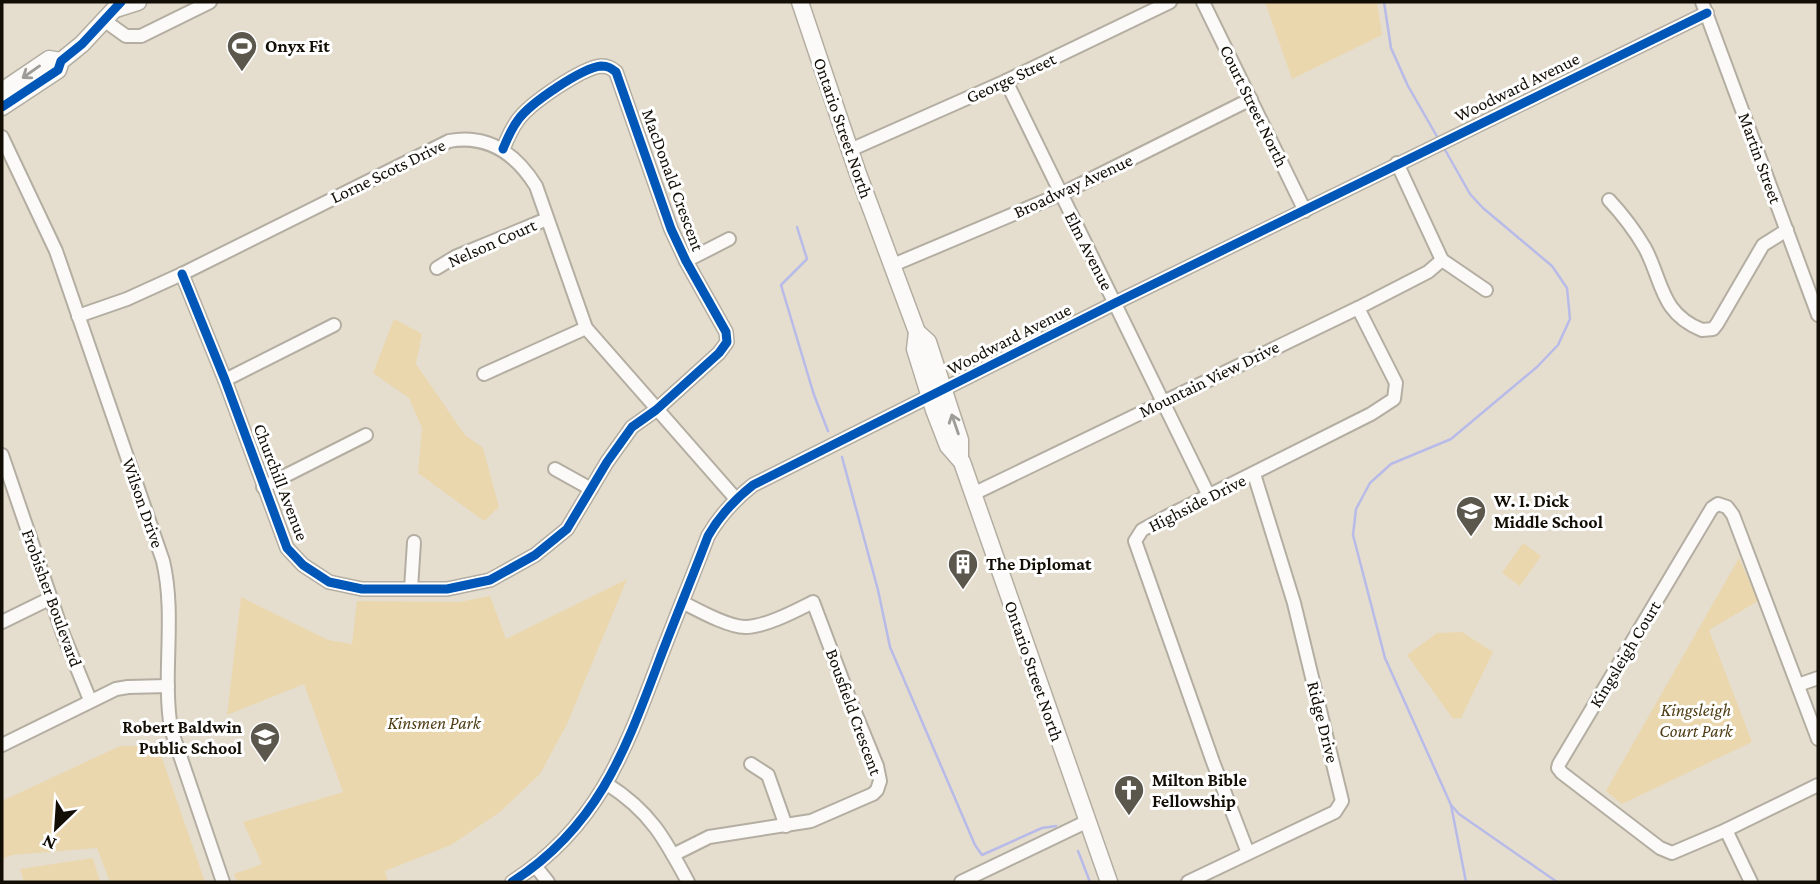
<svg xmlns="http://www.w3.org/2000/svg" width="1820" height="884" font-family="'Crimson Pro',serif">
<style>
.green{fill:#ebd7ad}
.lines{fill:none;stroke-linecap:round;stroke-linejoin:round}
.stream{stroke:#b8bbe8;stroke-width:2.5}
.minor-casing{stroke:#b4aea2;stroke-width:16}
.major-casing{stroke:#b4aea2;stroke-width:19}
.minor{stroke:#fbfaf8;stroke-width:12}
.major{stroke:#fbfaf8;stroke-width:16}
.cycleway-casing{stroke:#fff;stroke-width:13}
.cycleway{stroke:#0057b8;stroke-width:9}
.oneway{stroke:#9e9c97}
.labels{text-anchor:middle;stroke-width:6;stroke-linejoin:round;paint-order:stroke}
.poi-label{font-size:18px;font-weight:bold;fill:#130e05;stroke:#fff;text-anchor:start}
.street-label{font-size:18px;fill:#130e05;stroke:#fff}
.park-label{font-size:18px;font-style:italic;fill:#4f3d14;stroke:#fff}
</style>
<rect width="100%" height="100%" fill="#e5decf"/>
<!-- green -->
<g class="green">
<polygon points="1265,2 1377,2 1382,35 1292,79"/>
<polygon points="394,319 422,334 416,364 465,435 483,448 499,507 484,521 418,473 422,428 409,398 373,373"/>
<polygon points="1523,543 1541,556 1520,586 1502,573"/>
<polygon points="1739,558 1758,601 1709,630 1752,742 1622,804 1606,791"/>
<polygon points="627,579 567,724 540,774 500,812 451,845 385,871 388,882 237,882 234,874 262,864 243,822 343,792 304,684 227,715 241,597 328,640 352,644 357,601 459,602 490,596 506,639"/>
<polygon points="1462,632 1493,652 1461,718 1453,719 1407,655 1437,633"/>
<polygon points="120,746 158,746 205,882 110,882 97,848 12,855 2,859 2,801"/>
<polygon points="93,858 100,881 95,882 24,882 20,869"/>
</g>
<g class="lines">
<!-- stream -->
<g class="stream">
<polyline points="1384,2 1391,48 1408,86 1439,140"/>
<polyline points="1444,148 1470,194 1483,208 1552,266 1567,288 1570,319 1558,345 1537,367 1451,439 1391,464 1370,483 1356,509 1353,535 1385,658 1451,805 1466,882"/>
<polyline points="797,227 807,259 781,285 814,395 828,431"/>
<polyline points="842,457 878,590 890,647 975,845 982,855 1042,828 1056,826"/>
<polyline points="1452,806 1459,814 1557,882"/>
<polyline points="1078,851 1090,882"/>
</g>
<!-- minor casing -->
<g class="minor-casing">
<g id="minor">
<polyline points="1203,2 1305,211"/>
<polyline points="1702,2 1818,315"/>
<polyline points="105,21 126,36 141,36 210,2"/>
<polyline points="1006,81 1209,496"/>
<path d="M 2,137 L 56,251 L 163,561 C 176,616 162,673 171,729 L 223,882"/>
<polyline points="850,150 1006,81 1170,2"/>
<polyline points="1397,163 1442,260 1486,290"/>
<path d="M 1609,200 C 1623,215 1635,231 1645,248 C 1663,282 1660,313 1702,330 L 1713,329 L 1717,324 L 1763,245 L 1787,230"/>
<polyline points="686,261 729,239"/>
<polyline points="893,265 1061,194 1251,99"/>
<polyline points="437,268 455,257 547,219"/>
<path d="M 182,274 L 225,380 L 287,548 L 303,565 L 329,582 L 362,589 L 447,589 L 490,580 L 535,555 L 567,529 L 607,462 L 632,427 L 656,410 L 719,353 L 727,342 L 726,332 L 686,261 L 671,229 L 616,72 C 611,68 608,66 601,66 C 582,68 530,103 518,120 C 512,128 507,139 503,149"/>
<path d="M 78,316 L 127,299 L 182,274 L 449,141 C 488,134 516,154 536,186 L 586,328 L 736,499"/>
<polyline points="484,374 586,328"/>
<polyline points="225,380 334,325"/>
<polyline points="2,455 63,634 90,700"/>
<polyline points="555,469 591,489"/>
<polyline points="263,487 366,435"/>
<polyline points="973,494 1358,308 1428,272 1442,260"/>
<polyline points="411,589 414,542"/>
<polyline points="2,622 51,598"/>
<polyline points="1798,685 1818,678"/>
<polyline points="1818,739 1733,515 1727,507 1718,504 1712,508 1559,764 1558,768 1562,773 1660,848 1672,853 1726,830 1818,785"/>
<polyline points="2,745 116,689 128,687 168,686"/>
<polyline points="751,764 768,775 786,826"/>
<path d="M 607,784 C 650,811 665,839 688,882"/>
<polyline points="1726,830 1751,882"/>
<polyline points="1248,853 1213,762 1135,541 1142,530 1166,517 1371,414 1394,399 1396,383 1358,308"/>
<path d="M 673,855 L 709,837 L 811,821 L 873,794 L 877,790 L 880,781 L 877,766 L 850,700 L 813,602 C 795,611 765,627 745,627 C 728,627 698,610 682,602"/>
<polyline points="536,867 548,882"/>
<path d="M 512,882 C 598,827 625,751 659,661 C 675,619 692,578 708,536 C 720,515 734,500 753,485 L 1115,303 L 1707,13"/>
<polyline points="961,882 1088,821"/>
<polyline points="1188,882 1335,812 1342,801 1294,603 1254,474"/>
</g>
</g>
<!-- major casing -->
<g class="major-casing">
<g id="major">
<polyline points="800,2 857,171 917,332 915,349 934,410 948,446 962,462 1109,882"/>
<polyline points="116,9 138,2"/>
<polyline points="2,91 49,59 61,61"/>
<polyline points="2,107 58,70 61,61 82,44 121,2"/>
<polyline points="917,332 928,342 960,440 960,459"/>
</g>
</g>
<!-- minor -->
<use href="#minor" class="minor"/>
<!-- major -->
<use href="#major" class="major"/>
<!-- cycleway casing -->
<g class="cycleway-casing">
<g id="cycleway">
<polyline points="2,107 58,70 61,61 82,44 121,2"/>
<path d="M 182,274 L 225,380 L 287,548 L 303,565 L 329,582 L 362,589 L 447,589 L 490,580 L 535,555 L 567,529 L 607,462 L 632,427 L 656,410 L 719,353 L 727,342 L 726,332 L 686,261 L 671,229 L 616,72 C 611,68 608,66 601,66 C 582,68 530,103 518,120 C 512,128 507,139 503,149"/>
<path d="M 512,882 C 598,827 625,751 659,661 C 675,619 692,578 708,536 C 720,515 734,500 753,485 L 1115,303 L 1707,13"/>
</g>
</g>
<!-- cycleway -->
<use href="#cycleway" class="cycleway"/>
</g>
<!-- one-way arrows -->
<defs><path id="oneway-shaft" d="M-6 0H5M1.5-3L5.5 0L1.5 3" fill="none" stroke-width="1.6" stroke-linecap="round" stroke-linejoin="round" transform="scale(1.75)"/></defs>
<g class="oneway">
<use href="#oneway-shaft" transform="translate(31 72) rotate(145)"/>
<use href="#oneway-shaft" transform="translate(955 424) rotate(-109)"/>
</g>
<!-- icons -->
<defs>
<g id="stadium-pin" transform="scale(1.575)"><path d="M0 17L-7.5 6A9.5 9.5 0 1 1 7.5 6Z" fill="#5c574c" stroke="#fff"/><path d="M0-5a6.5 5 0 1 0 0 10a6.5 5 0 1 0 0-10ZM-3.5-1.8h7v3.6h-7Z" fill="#fff"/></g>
<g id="school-pin" transform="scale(1.575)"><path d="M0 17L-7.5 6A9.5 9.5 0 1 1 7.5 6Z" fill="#5c574c" stroke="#fff"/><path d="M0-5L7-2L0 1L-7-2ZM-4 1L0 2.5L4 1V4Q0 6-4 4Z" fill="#fff"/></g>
<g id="building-pin" transform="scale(1.575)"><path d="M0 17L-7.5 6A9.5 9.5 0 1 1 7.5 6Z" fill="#5c574c" stroke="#fff"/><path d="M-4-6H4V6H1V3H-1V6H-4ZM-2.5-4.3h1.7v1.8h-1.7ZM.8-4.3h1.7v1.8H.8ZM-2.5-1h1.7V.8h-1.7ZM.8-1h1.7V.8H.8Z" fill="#fff"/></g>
<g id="church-pin" transform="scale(1.575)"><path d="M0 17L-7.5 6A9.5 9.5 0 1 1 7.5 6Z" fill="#5c574c" stroke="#fff"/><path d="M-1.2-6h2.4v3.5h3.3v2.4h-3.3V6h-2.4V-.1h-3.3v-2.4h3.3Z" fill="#fff"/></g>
</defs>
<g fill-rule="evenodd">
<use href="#stadium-pin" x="242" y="46"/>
<use href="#school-pin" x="1471" y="511"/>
<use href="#building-pin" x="963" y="564"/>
<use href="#school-pin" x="265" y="737"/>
<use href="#church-pin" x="1129" y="790"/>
</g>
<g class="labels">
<!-- poi labels -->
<g class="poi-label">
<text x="265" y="52">Onyx Fit</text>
<text x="1494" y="507">W. I. Dick<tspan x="1494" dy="21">Middle School</tspan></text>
<text x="986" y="570">The Diplomat</text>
<text x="242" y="733" text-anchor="end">Robert Baldwin<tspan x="242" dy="21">Public School</tspan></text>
<text x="1152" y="786">Milton Bible<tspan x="1152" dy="21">Fellowship</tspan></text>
</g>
<!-- street labels -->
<g class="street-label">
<text transform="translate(1011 78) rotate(-25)" y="6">George Street</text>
<text transform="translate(1517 87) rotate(-26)" y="6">Woodward Avenue</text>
<text transform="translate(1254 106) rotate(64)" y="6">Court Street North</text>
<text transform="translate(843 128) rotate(71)" y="6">Ontario Street North</text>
<text transform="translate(1760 158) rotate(70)" y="6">Martin Street</text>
<text transform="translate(388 171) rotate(-26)" y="6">Lorne Scots Drive</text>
<text transform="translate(673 180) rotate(70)" y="6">MacDonald Crescent</text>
<text transform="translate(1073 186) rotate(-25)" y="6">Broadway Avenue</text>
<text transform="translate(492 243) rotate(-24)" y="6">Nelson Court</text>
<text transform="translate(1089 251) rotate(63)" y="6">Elm Avenue</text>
<text transform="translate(1009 339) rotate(-27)" y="6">Woodward Avenue</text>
<text transform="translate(1209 379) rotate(-26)" y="6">Mountain View Drive</text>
<text transform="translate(281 482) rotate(69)" y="6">Churchill Avenue</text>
<text transform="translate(143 503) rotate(71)" y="6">Wilson Drive</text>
<text transform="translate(1197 503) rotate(-27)" y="6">Highside Drive</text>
<text transform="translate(52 598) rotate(70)" y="6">Frobisher Boulevard</text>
<text transform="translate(1625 654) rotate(-59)" y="6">Kingsleigh Court</text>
<text transform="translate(1034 671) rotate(71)" y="6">Ontario Street North</text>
<text transform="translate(854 712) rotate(70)" y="6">Bousfield Crescent</text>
<text transform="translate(1323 722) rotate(76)" y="6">Ridge Drive</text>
</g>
<!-- park labels -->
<g class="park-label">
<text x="1696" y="716">Kingsleigh<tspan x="1696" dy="21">Court Park</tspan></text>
<text x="434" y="729">Kinsmen Park</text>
</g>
</g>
<!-- border -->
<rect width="1820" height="884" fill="none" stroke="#130e05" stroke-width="7"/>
<!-- north arrow -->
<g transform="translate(56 828) rotate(205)" stroke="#ffffff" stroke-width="5" paint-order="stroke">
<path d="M0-5L12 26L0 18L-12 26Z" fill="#130e05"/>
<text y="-10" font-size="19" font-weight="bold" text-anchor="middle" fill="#130e05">N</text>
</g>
</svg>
